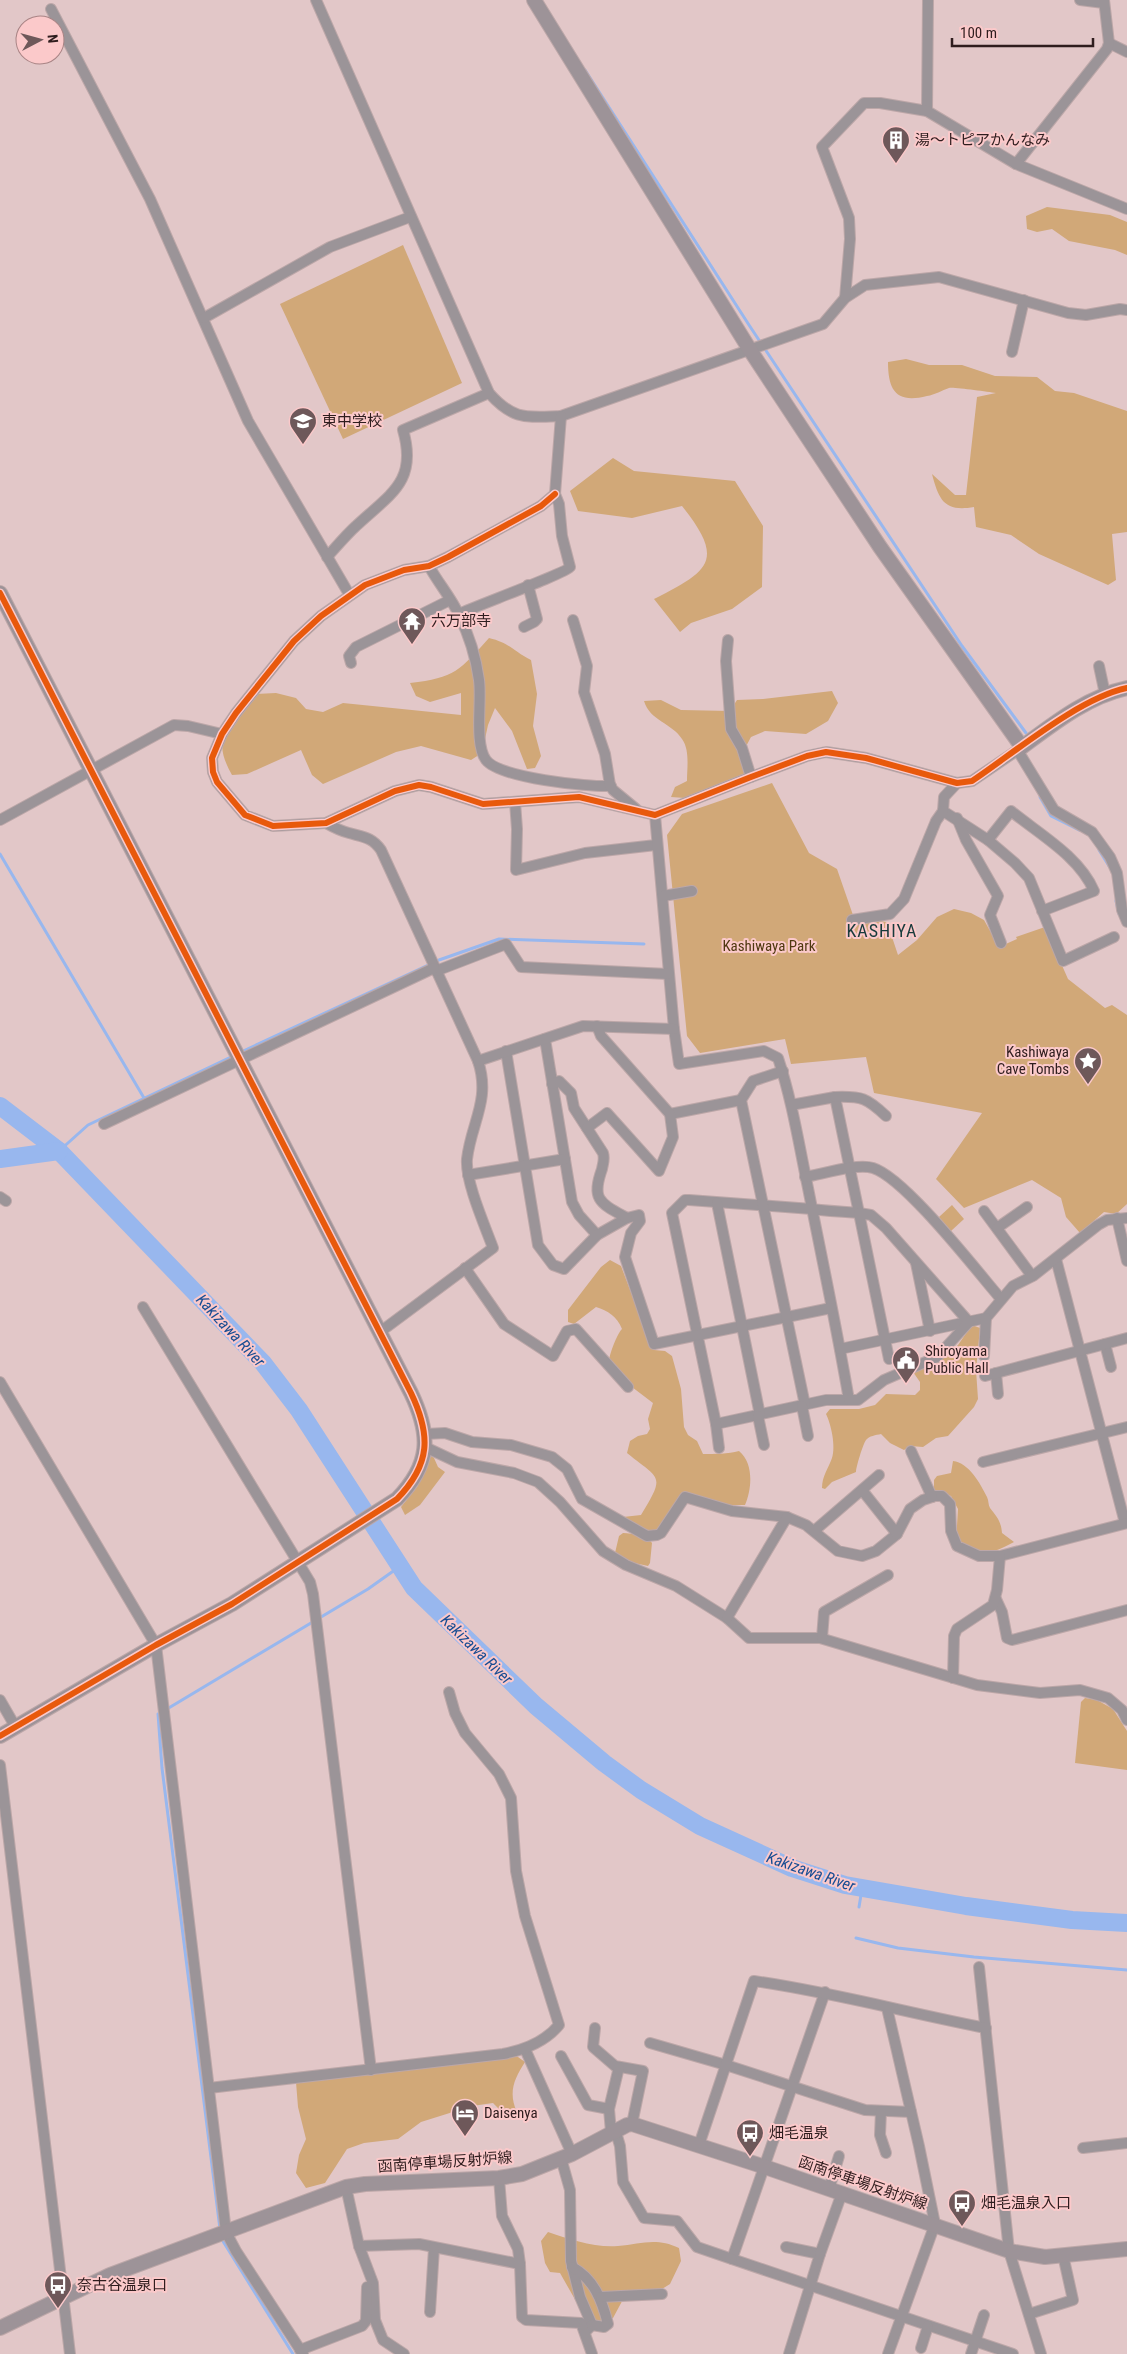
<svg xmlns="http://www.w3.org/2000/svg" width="1127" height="2354" font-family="'Roboto Condensed','Noto Sans JP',sans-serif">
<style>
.green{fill:#d1a878}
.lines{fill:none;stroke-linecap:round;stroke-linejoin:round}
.stream{stroke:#98b7ee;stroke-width:3}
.river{stroke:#98b7ee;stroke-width:18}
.street-casing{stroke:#bca7a8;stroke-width:12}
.secondary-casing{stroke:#bca7a8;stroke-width:16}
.street{stroke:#9b9498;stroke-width:10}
.secondary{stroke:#9d9398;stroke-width:14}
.cycleway-casing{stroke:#fbc9ca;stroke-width:9}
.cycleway{stroke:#e8590c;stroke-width:6}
.labels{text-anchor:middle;stroke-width:4;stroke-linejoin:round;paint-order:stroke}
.poi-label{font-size:15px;fill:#2f1d1e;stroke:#fbc9ca;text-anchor:start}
.park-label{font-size:15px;fill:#4f3810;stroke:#fbc9ca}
.street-label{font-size:15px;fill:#2f1d1e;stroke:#fbc9ca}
.water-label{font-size:16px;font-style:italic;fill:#184d93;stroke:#fbc9ca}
.quarter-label{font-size:18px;letter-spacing:1px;fill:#183b3c;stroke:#fbc9ca}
</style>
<rect width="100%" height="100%" fill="#e2c7c8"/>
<!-- green -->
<g class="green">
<polygon points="1047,207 1110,215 1127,222 1127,255 1115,250 1069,241 1052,229 1037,232 1027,229 1026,216"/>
<polygon points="403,245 462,383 343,439 280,304"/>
<path d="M 906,359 L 929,365 L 962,365 L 995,376 L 1037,377 L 1055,391 L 1074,393 L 1127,411 L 1127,532 L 1112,534 L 1116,580 L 1108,585 L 1039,554 L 1011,535 L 976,527 L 974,507 C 945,512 939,501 932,474 L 955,495 L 966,495 L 977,397 L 996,393 C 987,392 955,387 949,388 C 942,390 935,395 927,396 C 896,404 888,390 888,362 Z"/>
<path d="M 613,458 L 634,471 L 735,481 L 763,526 L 762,587 L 732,609 L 691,623 L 680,632 L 654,599 C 709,571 726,561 682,506 L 632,518 L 578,511 L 570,491 Z"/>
<path d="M 489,638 C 510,643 513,651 531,660 L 537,694 L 533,726 L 541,756 L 535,768 L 527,769 L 512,731 L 495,708 L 488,725 L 482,753 L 471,760 L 421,746 L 396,752 L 323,784 L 312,775 L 301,750 L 247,774 L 232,775 C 227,766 220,752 223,741 C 226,730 248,703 256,694 L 276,693 L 296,698 L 306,709 L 323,712 L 343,703 L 461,715 L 461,693 L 430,702 L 416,696 L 410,683 C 455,678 460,670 489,638 Z"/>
<path d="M 832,691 L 838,703 L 828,721 L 806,734 L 765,731 L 751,737 L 743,752 L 750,772 L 685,798 L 671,797 L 675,787 L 687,781 C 687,768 690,750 682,739 C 672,723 650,721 644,701 L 661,700 L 681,710 L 730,711 L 737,700 L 763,699 Z"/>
<polygon points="772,783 809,853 837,869 854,918 887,922 898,955 917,940 937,917 954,909 971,913 984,920 999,947 1017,939 1016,937 1045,927 1068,979 1105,1008 1112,1005 1127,1015 1127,1204 1116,1214 1104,1212 1080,1233 1066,1217 1061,1198 1032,1180 964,1208 936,1179 982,1113 874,1093 866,1057 791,1064 785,1039 700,1053 687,1036 667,835 682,814"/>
<polygon points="952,1205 964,1219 951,1231 939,1217"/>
<path d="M 610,1260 L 621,1266 L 650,1343 L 654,1350 L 665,1351 L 672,1356 L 681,1389 L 684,1427 L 688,1435 L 697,1441 L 703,1454 C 715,1454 728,1454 739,1451 C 754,1463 752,1489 745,1505 L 724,1505 L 695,1495 L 657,1532 L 649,1533 L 623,1517 L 641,1515 C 666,1474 660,1480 627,1453 L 630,1441 L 638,1436 L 647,1434 L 650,1429 L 648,1419 L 653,1403 L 628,1384 L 609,1362 C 609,1355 617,1334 622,1329 C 617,1316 608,1311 596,1307 L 574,1324 L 568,1322 L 568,1310 L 601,1267 Z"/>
<path d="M 972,1325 L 980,1328 L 976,1370 L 978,1399 L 974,1407 L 948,1436 L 936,1438 L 923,1447 L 910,1446 L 904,1450 L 890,1443 L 881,1434 C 876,1435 869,1436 866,1440 C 863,1444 856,1467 856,1472 L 832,1482 L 825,1489 L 822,1488 C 822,1476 828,1469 832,1458 C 836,1446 831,1424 826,1414 L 830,1409 L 859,1409 L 875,1405 L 886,1394 L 915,1395 L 920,1390 L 920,1382 L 913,1372 L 932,1366 L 958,1345 Z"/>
<polygon points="431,1456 434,1458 438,1467 445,1472 420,1505 405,1515 401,1507 417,1487"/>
<path d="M 953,1461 C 969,1463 980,1483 987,1497 C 989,1501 988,1505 990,1508 C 997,1517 1001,1521 1002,1533 L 1014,1542 C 989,1556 982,1554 956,1542 L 958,1509 L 951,1496 L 934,1490 L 934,1480 L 937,1476 L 951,1473 Z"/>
<path d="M 623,1533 C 633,1534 646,1534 652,1543 L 650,1563 L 648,1566 L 630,1562 L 615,1553 L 619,1536 Z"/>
<polygon points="1085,1698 1097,1700 1113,1709 1127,1731 1127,1770 1075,1763 1081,1702"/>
<path d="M 511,2052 L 525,2062 C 514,2079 508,2093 517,2112 L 506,2116 L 493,2103 L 472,2106 L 421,2122 L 398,2139 L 364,2143 L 347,2149 L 325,2183 L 306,2188 L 296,2173 L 299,2155 L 306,2139 L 298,2107 L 296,2082 Z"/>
<path d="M 548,2232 C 569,2239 595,2248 618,2246 C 641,2244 656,2237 679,2248 L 681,2261 L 670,2284 L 654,2294 L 627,2292 L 613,2318 L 591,2323 L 581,2310 L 560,2273 L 550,2272 L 545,2263 L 541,2241 Z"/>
</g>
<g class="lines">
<!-- stream -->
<g class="stream">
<polyline points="585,70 749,325 962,646 1026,733"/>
<polyline points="1040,797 1051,816 1079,830"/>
<polyline points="1099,850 1109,866"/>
<polyline points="0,854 144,1098"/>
<polyline points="1116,901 1119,914"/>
<polyline points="241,1052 439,960 499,939 644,944"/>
<polyline points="59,1151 88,1125 233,1056"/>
<polyline points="167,1709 368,1589 399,1567"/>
<polyline points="161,1712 158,1714 162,1768 220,2229"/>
<polyline points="859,1907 862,1889"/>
<polyline points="856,1938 898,1948 974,1957 1127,1970"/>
<polyline points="221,2238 293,2354"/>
</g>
<!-- river -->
<g class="river">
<polyline points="0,1106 59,1151 263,1363 299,1410 414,1588 536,1706 604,1763 641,1790 700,1826 792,1868 845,1885 966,1906 1072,1920 1127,1923"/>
<polyline points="0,1159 59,1151"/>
</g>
<!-- street casing -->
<g class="street-casing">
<g id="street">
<path d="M 316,0 L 489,393 C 514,421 526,417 561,416 L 823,324 L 845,298 L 865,285 L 939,277 L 1068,313 L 1086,315 L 1120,309 L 1127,310"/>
<polyline points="1080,0 1104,3"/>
<polyline points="51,9 150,199 248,421 349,594"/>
<polyline points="1109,43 1127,52"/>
<polyline points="927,111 928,0"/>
<polyline points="1016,164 1107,49 1109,43 1104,0"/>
<polyline points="845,298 850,239 849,218 822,147 864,103 880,103 927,111 1016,164 1127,209"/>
<polyline points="204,318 330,247 410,217"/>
<polyline points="1012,352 1024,300"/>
<polyline points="555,494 541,506 448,557 429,566 404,570 365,585 321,616 294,641 236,713 222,734 212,758 213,772 217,782 245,815 273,826 326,823 395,791 419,785 431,787 483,804 579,797 655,815 751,777 807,756 826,752 866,758 957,783 972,781 1022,747"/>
<path d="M 327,557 C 337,546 346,535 356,526 C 390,494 418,482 403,430 L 489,393"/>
<path d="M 429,566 C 438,583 451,597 459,615 C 469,635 476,658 479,680 C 482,701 474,744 486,760 C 500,778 587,787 611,786"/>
<path d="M 459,614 C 473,607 566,573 570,567 L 562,536 L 559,504 L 555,494 L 561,416"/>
<polyline points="573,620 587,666 584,692 605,754 610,785 613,790 636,809"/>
<polyline points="524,627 534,622 537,619 528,585"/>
<polyline points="728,640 726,661 731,729 742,748 751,777"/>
<polyline points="351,663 349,656 356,647 450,600"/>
<polyline points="1099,666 1105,694"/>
<polyline points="1018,751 1054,810 1092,832 1110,857 1117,873 1122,910 1127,922"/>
<polyline points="957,783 944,797 943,811 988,840"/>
<polyline points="515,802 517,829 516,870 585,853 656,845"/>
<path d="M 655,815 L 674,1029 L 679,1064 L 764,1051 L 778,1058 C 792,1100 799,1145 808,1188 C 822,1259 837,1329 849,1400 L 826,1400 L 716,1424 L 672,1213 L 685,1200 L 689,1200 L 812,1209 C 828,1211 844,1212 859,1213 L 835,1097 L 791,1105"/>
<polyline points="957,818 966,840 998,896 990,915 1001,943"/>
<polyline points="0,820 174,725 188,726 222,734"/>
<path d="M 326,823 C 333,827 341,831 349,833 C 363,837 372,837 381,850 L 478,1061 C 491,1100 471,1123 467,1159 C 465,1181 485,1226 493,1248 L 380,1332"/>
<polyline points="663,896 692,891"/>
<path d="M 1042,911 L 1094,891 C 1079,856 1039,834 1011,811 L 988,840 L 1015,863 L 1029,878 L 1063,961 L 1114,937"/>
<polyline points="852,920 890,914 904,899 936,821 943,811"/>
<polyline points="436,971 506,944 521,967 668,974"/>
<polyline points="545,1039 572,1202 579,1215 597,1235"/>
<polyline points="506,1051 538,1245 553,1265 564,1269 597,1235 627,1218 639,1215 640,1221 631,1233 625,1257 654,1344 831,1308"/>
<polyline points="478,1061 583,1026 674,1029"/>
<polyline points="783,1071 753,1081 741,1100 805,1405"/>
<path d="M 552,1084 L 559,1081 L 571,1093 L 574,1108 L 603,1153 C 605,1159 603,1163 602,1169 C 591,1200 600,1203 627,1218"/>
<path d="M 835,1097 C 862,1096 867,1098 886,1116"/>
<polyline points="670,1114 741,1100"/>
<polyline points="104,1124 434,968"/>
<polyline points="587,1128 607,1113 659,1171 673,1137 670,1114 601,1036 597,1026"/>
<polyline points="468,1175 565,1159"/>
<path d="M 805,1177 C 823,1174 857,1163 873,1168 C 905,1178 976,1270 1001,1299"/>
<polyline points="0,1197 6,1201"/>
<polyline points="717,1203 760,1415"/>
<polyline points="984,1211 1032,1276"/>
<polyline points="1117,1218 1127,1261"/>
<polyline points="997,1228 1027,1207"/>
<polyline points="1056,1259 1125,1523"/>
<polyline points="916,1263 930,1331"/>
<polyline points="465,1268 504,1324 553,1356 567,1331 576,1329 628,1387"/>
<polyline points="143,1307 310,1582 313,1594 371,2070"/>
<polyline points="1105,1344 1111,1367"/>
<polyline points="840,1349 986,1318 1013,1286 1033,1276 1098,1225 1107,1220 1127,1218"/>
<polyline points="984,1356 986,1318"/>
<polyline points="996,1373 998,1394"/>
<polyline points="985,1376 1127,1338"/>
<polyline points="0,1382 156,1645 226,2232 236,2251 303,2354"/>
<polyline points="849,1400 858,1400 884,1380 937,1357 969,1322 886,1228 871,1215 859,1213 889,1359"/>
<polyline points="802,1406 808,1436"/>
<polyline points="758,1416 764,1445"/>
<polyline points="716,1424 719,1448"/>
<polyline points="426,1434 445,1433 472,1442 511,1445 552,1457 567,1469 582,1499 647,1536 657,1535 661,1533 685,1497 732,1511 787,1517 806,1525 838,1551 862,1556 876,1551 897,1534 910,1509 923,1500 935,1496 942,1496 950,1504 951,1531 957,1546 979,1556 1000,1556 1127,1523"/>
<polyline points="425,1447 457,1462 514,1473 538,1482 560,1502 603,1551 626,1565 676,1586 727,1618 749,1638 820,1638 977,1685 1040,1693 1080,1690 1108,1698 1122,1710 1127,1720"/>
<polyline points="911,1451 932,1497"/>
<polyline points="983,1462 1127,1427"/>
<polyline points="862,1490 897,1534"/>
<polyline points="814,1531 879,1475"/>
<polyline points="996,1599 1002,1612 1007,1638 1012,1640 1127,1610"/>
<polyline points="727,1618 787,1517"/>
<polyline points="822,1638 824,1612 888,1575"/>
<polyline points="953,1678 954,1636 957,1629 993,1605 997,1590 1000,1556"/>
<polyline points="0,1700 15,1726"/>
<polyline points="0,1765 70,2354"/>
<polyline points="979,1967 1009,2251 1041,2354"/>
<polyline points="825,1992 732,2259 1013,2354"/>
<polyline points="887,2008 919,2146 935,2224 888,2354"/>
<polyline points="595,2028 593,2047 615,2066 643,2071 632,2124"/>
<polyline points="650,2043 726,2065 865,2110 911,2112"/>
<polyline points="525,2049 572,2154"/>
<polyline points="561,2056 588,2105 609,2109"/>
<path d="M 209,2088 L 503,2054 C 524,2050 545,2042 559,2025 L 525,1916 L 516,1871 L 511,1798 L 499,1774 L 465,1733 L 455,1713 L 449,1692"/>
<polyline points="881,2111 880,2135 886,2153"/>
<polyline points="615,2129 620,2146 623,2182 644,2218 677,2221 697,2247 732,2259"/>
<polyline points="611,2132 609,2109 619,2067"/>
<path d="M 699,2145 L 754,1981 C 832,1992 908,2013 986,2028"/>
<polyline points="1083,2148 1127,2143"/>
<polyline points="561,2158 570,2190 571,2261 580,2297 592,2325 585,2332"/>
<polyline points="499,2178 502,2216 518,2249 520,2264 522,2317 526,2320 581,2323 592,2354"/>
<polyline points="346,2187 359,2246 373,2283 375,2320 383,2340 404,2354"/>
<polyline points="829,2189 839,2156"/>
<polyline points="359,2246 419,2244 520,2264"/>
<polyline points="786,2247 820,2254 789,2354"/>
<polyline points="820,2254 842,2193"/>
<path d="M 572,2267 C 594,2279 602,2300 608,2324 L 604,2327 L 592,2325"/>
<polyline points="601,2297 662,2294"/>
<polyline points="430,2312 434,2248"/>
<polyline points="1029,2314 1073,2300 1063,2255"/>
<polyline points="921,2348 928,2326"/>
<polyline points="300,2350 362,2326 366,2321 367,2287"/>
<polyline points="971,2354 984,2315"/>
</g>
</g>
<!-- secondary casing -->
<g class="secondary-casing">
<g id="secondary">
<path d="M 534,0 L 750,350 L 880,547 L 1022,747 C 1053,724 1088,696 1127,688"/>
<path d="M 0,593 L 411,1393 C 431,1435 431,1464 397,1499 L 232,1604 L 156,1645 L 0,1736"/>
<polyline points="0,2328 110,2275 346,2187 365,2184 499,2178 522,2174 572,2154 627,2125 632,2124 765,2167 1009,2251 1045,2257 1127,2249"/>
</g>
</g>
<!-- street -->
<use href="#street" class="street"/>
<!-- secondary -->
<use href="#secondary" class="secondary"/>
<!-- cycleway casing -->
<g class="cycleway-casing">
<g id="cycleway">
<path d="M 555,494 L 541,506 L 448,557 L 429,566 L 404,570 L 365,585 L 321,616 L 294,641 L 236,713 L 222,734 L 212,758 L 213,772 L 217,782 L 245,815 L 273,826 L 326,823 L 395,791 L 419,785 L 431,787 L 483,804 L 579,797 L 655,815 L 751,777 L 807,756 L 826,752 L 866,758 L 957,783 L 972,781 C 1014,753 1079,698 1127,688"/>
<path d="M 0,593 L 411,1393 C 431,1435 431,1464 397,1499 L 232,1604 L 156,1645 L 0,1736"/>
</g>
</g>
<!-- cycleway -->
<use href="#cycleway" class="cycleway"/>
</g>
<!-- icons -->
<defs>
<g id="building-pin" transform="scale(1.4375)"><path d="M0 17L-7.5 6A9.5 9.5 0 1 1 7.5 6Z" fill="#6e585a" stroke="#fbc9ca"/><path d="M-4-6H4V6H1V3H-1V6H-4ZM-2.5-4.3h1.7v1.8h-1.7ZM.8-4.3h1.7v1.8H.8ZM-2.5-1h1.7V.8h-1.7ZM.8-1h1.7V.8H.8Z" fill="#fff"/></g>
<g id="school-pin" transform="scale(1.4375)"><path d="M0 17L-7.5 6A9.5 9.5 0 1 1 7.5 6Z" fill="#6e585a" stroke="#fbc9ca"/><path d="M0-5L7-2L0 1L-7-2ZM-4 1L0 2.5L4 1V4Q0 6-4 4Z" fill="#fff"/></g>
<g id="temple-pin" transform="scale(1.4375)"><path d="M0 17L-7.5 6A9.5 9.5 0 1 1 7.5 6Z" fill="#6e585a" stroke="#fbc9ca"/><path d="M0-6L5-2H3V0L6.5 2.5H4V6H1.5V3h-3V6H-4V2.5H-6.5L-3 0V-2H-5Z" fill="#fff"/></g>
<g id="sight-pin" transform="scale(1.4375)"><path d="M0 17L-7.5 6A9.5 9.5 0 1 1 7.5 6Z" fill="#6e585a" stroke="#fbc9ca"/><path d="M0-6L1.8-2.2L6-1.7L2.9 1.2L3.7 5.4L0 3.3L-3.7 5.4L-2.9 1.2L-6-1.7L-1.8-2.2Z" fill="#fff"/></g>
<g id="civic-pin" transform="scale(1.4375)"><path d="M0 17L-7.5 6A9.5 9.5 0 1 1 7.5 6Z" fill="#6e585a" stroke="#fbc9ca"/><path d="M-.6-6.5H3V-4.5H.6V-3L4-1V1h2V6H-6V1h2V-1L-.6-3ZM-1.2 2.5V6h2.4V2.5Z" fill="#fff"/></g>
<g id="hotel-pin" transform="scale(1.4375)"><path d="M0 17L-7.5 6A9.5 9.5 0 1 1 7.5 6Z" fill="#6e585a" stroke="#fbc9ca"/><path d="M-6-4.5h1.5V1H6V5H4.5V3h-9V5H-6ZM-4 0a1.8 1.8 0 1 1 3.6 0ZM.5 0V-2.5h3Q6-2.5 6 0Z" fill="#fff"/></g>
<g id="bus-pin" transform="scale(1.4375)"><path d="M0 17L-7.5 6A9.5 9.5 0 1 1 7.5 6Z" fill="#6e585a" stroke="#fbc9ca"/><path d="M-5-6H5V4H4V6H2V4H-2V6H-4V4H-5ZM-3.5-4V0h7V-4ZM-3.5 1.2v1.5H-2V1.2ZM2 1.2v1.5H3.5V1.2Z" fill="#fff"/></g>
</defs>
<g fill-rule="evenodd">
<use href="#building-pin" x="896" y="140"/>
<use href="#school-pin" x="303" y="421"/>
<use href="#temple-pin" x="412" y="621"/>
<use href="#sight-pin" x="1088" y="1061"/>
<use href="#civic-pin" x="906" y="1360"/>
<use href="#hotel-pin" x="465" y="2113"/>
<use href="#bus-pin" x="750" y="2133"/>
<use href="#bus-pin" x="962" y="2203"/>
<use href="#bus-pin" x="58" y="2285"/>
</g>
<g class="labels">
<!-- poi labels -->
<g class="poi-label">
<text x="915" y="145">湯～トピアかんなみ</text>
<text x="322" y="426">東中学校</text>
<text x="431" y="626">六万部寺</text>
<text x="1069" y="1057" text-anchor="end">Kashiwaya<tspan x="1069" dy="17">Cave Tombs</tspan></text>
<text x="925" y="1356">Shiroyama<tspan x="925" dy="17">Public Hall</tspan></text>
<text x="484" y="2118">Daisenya</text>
<text x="769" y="2138">畑毛温泉</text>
<text x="981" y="2208">畑毛温泉入口</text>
<text x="77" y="2290">奈古谷温泉口</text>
</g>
<!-- park labels -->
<g class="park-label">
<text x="769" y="951">Kashiwaya Park</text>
</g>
<!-- street labels -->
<g class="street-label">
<text transform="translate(445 2162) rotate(-4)" y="5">函南停車場反射炉線</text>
<text transform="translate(863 2183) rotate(19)" y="5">函南停車場反射炉線</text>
</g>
<!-- water labels -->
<g class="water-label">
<text transform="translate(231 1330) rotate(47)" y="6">Kakizawa River</text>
<text transform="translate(477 1649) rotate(44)" y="6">Kakizawa River</text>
<text transform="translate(811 1871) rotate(19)" y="6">Kakizawa River</text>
</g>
<!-- quarter labels -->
<g class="quarter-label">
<text x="882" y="937">KASHIYA</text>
</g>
</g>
<!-- north arrow -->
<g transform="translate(40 40) rotate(84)"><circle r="24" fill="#fbc9ca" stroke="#a98485"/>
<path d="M0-4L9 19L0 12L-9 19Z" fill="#6e585a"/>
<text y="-8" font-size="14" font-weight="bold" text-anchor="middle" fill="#2f1d1e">N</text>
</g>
<!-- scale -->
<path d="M952 38v8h141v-8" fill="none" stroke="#2f1d1e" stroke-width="2.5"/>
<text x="960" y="38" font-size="15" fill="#2f1d1e" stroke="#fbc9ca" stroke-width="4" paint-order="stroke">100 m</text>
</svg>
